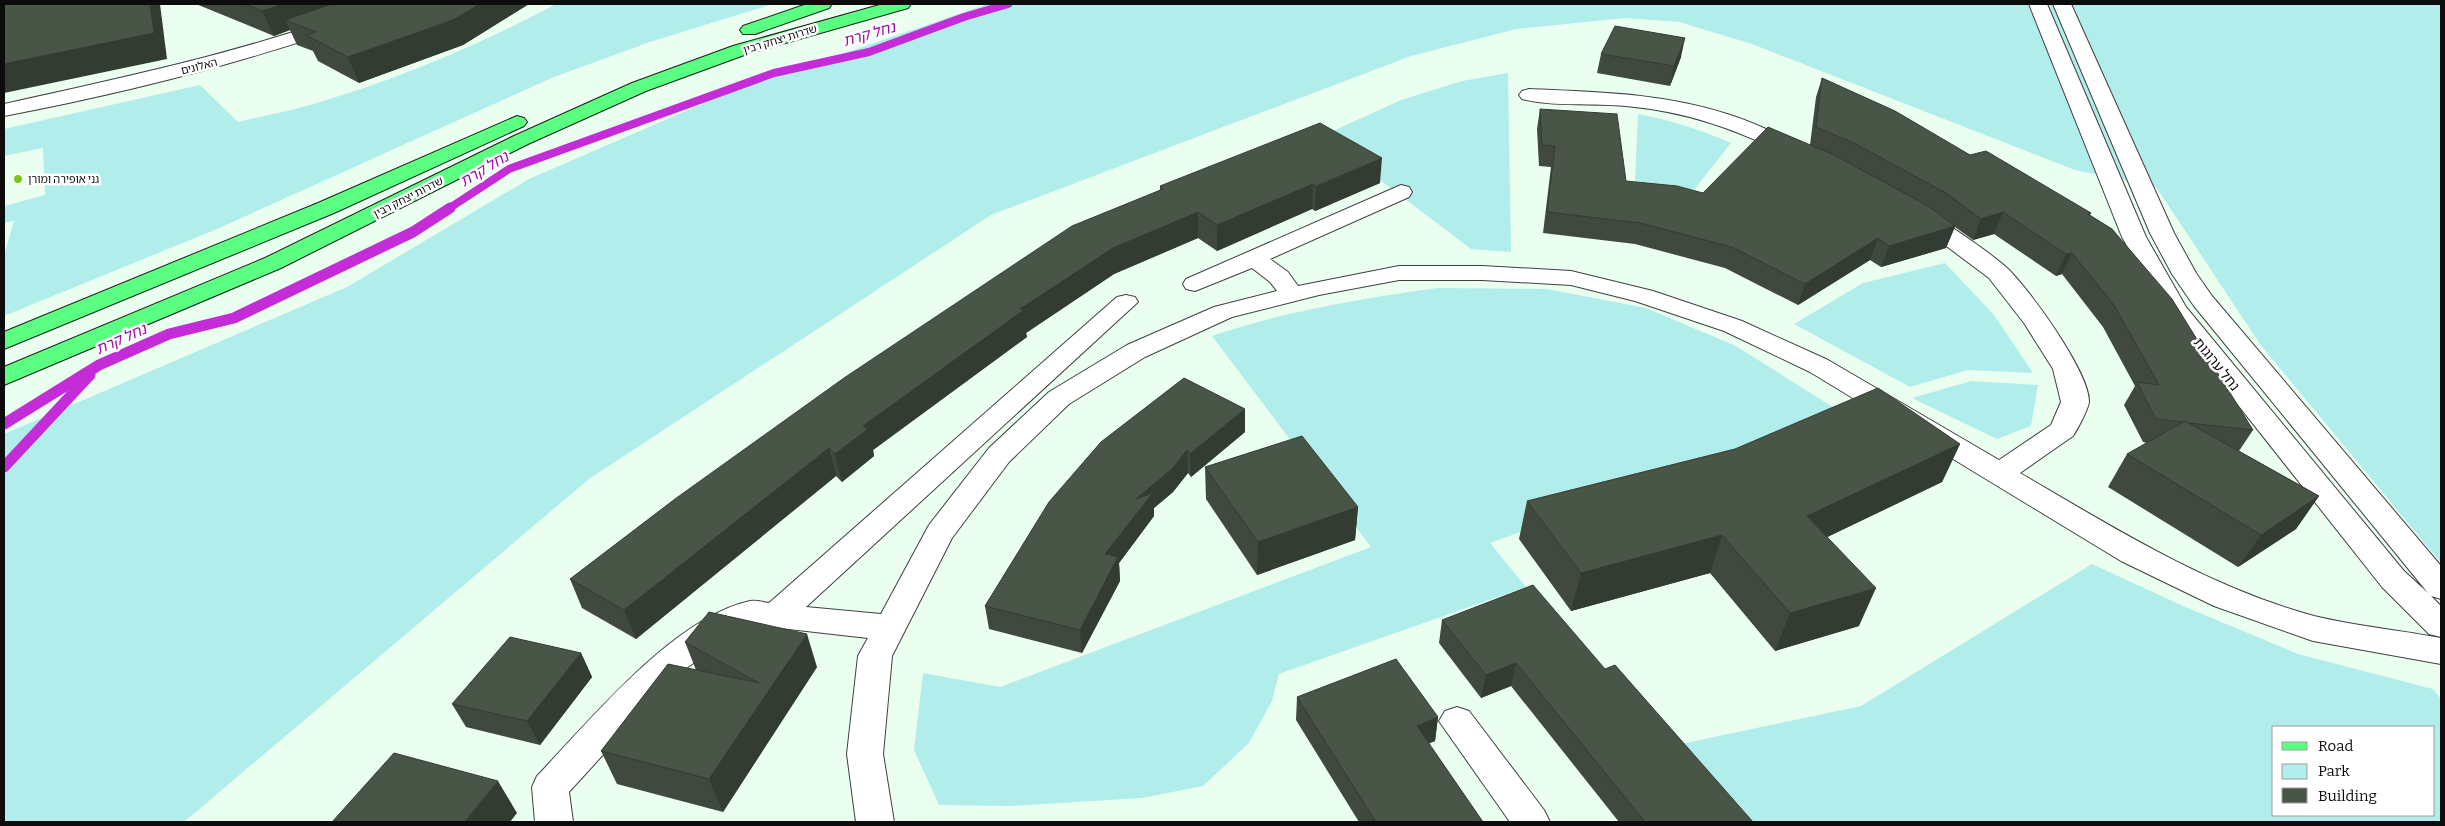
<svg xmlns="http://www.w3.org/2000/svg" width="2445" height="826" font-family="Bitter,'Noto Sans Hebrew',serif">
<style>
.green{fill:#b1edea;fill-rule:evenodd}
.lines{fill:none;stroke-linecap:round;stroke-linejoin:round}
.stream-far1{stroke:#c42cd8;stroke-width:8}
.stream{stroke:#c42cd8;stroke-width:11}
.minor-casing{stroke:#3f3f3f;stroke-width:2}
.major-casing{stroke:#1d1d1d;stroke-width:2}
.minor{fill:#fff;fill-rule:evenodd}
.major{fill:#5bff82;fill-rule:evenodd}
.wall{fill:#3f493d}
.shaded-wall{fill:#333c32}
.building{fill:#495547;stroke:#333c32}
.poi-dot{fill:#7bc719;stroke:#fff;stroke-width:2}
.labels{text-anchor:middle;stroke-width:5;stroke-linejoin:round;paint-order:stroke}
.far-street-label{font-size:11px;fill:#0c0c0c;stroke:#fff}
.far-poi-label{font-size:11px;fill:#0c0c0c;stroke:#fff;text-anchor:start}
.street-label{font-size:14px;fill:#0c0c0c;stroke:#fff}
.water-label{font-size:15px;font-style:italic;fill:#9b0ca7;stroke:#fff}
</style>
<rect width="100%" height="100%" fill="#ebfff1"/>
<!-- green -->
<g class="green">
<path d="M 556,4 L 773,4 L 650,42 L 554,77 L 217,229 L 4,316 L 4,255 L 14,221 L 4,223 L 4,206 L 45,195 L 43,148 L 4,156 L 4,129 L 200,85 L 238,122 C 266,115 296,110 323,101 C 401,78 485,42 556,4 Z"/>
<polygon points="988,4 2441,4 2441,563 2260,344 2156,187 2075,170 1752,44 1679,22 1625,18 1517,29 1411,56 991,215 589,479 184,822 4,822 4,434 347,287 529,179 725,94"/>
<polygon points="1508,73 1511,252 1471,249 1322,136 1401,100 1462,81"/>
<path d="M 1638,114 C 1671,120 1701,130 1731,143 L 1694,190 L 1635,181 Z"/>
<polygon points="1945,263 1994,315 2033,373 1968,370 1910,387 1794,324 1863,283"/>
<path d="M 1437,288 L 1547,289 L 1646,308 L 1736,346 L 1844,414 L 1490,543 L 1526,587 L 1279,674 L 1272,701 L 1249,743 L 1203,786 L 1142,798 L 1010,806 L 939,805 L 914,750 L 923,673 L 1000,687 L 1371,547 L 1212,336 C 1286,311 1359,299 1437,288 Z"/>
<polygon points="1971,381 2038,385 2031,426 1997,439 1912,398"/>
<path d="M 2092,564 L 2183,606 L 2298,654 L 2433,689 L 2441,699 L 2441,822 L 1743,822 L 1681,744 L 1861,706 ZM 2274,727 L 2434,727 L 2434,815 L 2274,815 Z"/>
</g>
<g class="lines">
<!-- stream-far1 -->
<polyline class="stream-far1" points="448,209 509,169 774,73 869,52 964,17 1008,4"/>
<!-- stream -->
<g class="stream">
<polyline points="4,424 99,365 169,334 234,318 413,232 450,208"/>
<polyline points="4,467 90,375"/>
</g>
<!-- minor casing -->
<g class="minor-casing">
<g id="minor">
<path d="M 374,4 L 398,4 L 395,8 C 269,57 136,91 4,116 L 4,104 C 129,76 254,50 374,4 Z"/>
<polygon points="2029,4 2047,4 2146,237 2186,307 2404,571 2428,593 2194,306 2172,274 2150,233 2053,4 2071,4 2174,233 2196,273 2212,296 2441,566 2441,599 2431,596 2441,606 2441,637 2429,634 2382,587 2163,310 2122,237"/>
<path d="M 1529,89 C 1595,92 1663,93 1727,114 C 1753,122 1777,134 1801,146 L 1805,150 L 1801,154 L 1794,156 L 1787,154 C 1731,128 1688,112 1626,106 C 1594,103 1552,107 1522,99 L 1519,95 L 1522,91 Z"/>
<path d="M 1401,185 L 1409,187 L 1412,192 L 1409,197 L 1270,259 L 1288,272 L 1298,286 L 1399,266 L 1482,266 L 1571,271 L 1653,291 L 1742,321 L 1828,360 L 1999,460 L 2051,425 L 2061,402 L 2053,369 L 2024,323 L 1989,278 L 1913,221 L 1910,216 L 1913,211 L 1921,209 L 1929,211 C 1954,230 1983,247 2006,267 C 2028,287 2090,373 2089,402 C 2088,410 2077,430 2073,436 L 2020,473 C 2114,528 2208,587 2314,616 C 2355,626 2399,630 2441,638 L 2441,664 L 2313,641 L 2214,606 L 2121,561 L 1810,372 L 1724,331 L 1635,301 L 1571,285 L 1482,280 L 1399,280 L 1319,295 L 1232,317 L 1145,357 L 1069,404 L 1009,462 L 952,538 L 892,656 L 883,754 L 894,822 L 856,822 L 847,754 L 858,656 L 868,638 L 754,625 L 731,635 L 672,679 L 569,792 L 573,822 L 535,822 L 532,787 L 537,776 C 591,720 673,618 750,601 C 756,600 763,602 769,603 L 1117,297 L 1126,295 L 1135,297 L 1138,302 L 806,607 L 881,614 L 929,525 L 989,448 L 1049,392 L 1127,345 L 1214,307 L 1277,291 L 1270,282 L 1252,268 L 1195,291 L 1186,289 L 1183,284 L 1186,279 Z"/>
<polygon points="1457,707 1469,711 1544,810 1550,822 1510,822 1439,721 1445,711"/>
</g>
</g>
<!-- major casing -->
<g class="major-casing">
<g id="major">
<polygon points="807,4 832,4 829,8 755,34 743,34 740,30 743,26"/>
<polygon points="883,4 911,4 908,8 747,54 646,91 528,144 281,268 4,385 4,367 265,258 514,136 632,83 733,46"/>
<polygon points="517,116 524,118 527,122 524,126 334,213 4,349 4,332 318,203"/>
</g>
</g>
<!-- minor -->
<use href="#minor" class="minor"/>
<!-- major -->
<use href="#major" class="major"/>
</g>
<!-- wall -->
<g class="wall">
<polygon points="196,4 529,4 463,45 359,83 318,61 313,51 297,45 290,30 274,36"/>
<polygon points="1601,54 1681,57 1670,86 1597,73"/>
<polygon points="1822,78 1970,155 2091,213 2090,215 2253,430 2239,451 2319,496 2296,529 2238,567 2108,487 2127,454 2147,443 2143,442 2124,405 2135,386 2103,327 2062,274 2056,276 1994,234 1973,240 1955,227 1946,248 1881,267 1870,260 1798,305 1725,268 1635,244 1543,233 1551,167 1539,166 1537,129 1540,109 1626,181 1703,193 1810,145 1816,97"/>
<polygon points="1380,183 1315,211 1312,209 1217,251 1198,238 1114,274 1026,333 1027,337 873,450 874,456 842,482 836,476 636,639 582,608 570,579 1160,190 1160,186"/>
<polygon points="1245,409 1245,432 1191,477 1188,473 1173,492 1154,508 1154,516 1119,563 1120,581 1082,653 989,629 985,606 1101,442"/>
<polygon points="1960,444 1942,482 1827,537 1859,626 1775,651 1710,573 1571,611 1519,539 1527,501"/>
<polygon points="1205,467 1358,507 1355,540 1257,575 1206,499"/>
<polygon points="1442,620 1605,669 1753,822 1619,822 1511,686 1481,698 1439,643"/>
<polygon points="685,642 817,667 723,812 617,784 601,751 696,670"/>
<polygon points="581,653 592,677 540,745 466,727 452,704"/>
<polygon points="1297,697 1438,717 1435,741 1428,743 1483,822 1359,822 1296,720"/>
</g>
<!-- shaded-wall -->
<g class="shaded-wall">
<polygon points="150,4 160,4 167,59 4,93 4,64"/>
<polygon points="284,4 369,4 285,20 290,30 274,36 262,11"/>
<polygon points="480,4 529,4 463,45 359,83 348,57"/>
<polygon points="1685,38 1681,57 1670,86 1674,66"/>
<polygon points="1382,158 1380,183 1315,211 1316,186"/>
<polygon points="1313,184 1312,209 1217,251 1217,225"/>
<polygon points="1198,212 1198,238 1114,274 1026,333 1027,337 873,450 874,456 842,482 835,454 863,426 1020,309 1113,248"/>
<polygon points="2003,212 1994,234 1973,240 1981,219"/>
<polygon points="1955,226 1946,248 1881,267 1889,246"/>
<polygon points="1878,238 1870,260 1798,305 1805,284"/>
<polygon points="2072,253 2062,274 2056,276 2066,254"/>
<polygon points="1245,409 1245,432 1191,477 1190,454"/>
<polygon points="1960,444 1942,482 1792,554 1807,516"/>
<polygon points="829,448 836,476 636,639 624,610"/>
<polygon points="1187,450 1188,473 1173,492 1154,508 1154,516 1119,563 1120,581 1082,653 1080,630 1105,554 1136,499"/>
<polygon points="2319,496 2296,529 2238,567 2261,535"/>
<polygon points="1358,507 1355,540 1257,575 1258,542"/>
<polygon points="1722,535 1710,573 1571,611 1581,573"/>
<polygon points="1876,588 1859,626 1775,651 1790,613"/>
<polygon points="807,634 817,667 723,812 709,779"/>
<polygon points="581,653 592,677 540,745 527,721"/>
<polygon points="1516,663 1511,686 1481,698 1486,675"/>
<polygon points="1438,717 1435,741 1413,750 1417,726"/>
<polygon points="498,781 517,813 510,822 464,822"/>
</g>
<!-- building -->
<g class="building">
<polygon points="4,4 150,4 154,33 4,64"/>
<polygon points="245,4 284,4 262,11"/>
<polygon points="332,4 480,4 453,20 348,57 306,35 316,32 285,20"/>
<polygon points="1615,26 1685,38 1674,66 1601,54"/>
<polygon points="1822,78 1895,111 1970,155 1986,151 2091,213 2088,214 2112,229 2172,299 2253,430 2189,423 2185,421 2183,422 2156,419 2137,382 2159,385 2114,305 2072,253 2066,254 2003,212 1981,219 1946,193 1852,142 1816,127"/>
<polygon points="1540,109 1617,114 1626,181 1677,186 1703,193 1768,127 1834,155 1928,206 1955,226 1889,246 1878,238 1805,284 1732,247 1640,223 1547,212 1555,146 1542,145"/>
<polygon points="1320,123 1382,158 1316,186 1313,184 1217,225 1198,212 1113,248 1020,309 1024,310 863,426 868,429 835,454 829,448 624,610 570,579 675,499 844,378 1072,226 1163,189 1160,186"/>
<polygon points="1184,378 1245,409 1190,454 1187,450 1172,469 1136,499 1153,493 1105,554 1118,557 1080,630 985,606 1049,502 1101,442"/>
<polygon points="1878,388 1960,444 1807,516 1876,588 1790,613 1722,535 1581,573 1527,501 1735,449"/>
<polygon points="2185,421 2319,496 2261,535 2127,454"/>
<polygon points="1302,436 1358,507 1258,542 1205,467"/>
<polygon points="1533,585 1605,669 1615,665 1753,822 1645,822 1516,663 1486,675 1442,620"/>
<polygon points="709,612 807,634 709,779 601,751 668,664 759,683 685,642"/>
<polygon points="510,637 581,653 527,721 452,704"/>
<polygon points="1396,659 1438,717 1417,726 1483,822 1376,822 1297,697"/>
<polygon points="394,753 498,781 464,822 332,822"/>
</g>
<!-- markers -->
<circle class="poi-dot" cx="18" cy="179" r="5"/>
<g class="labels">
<!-- far-street labels -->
<g class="far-street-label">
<text transform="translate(780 39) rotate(-17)" y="4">שדרות יצחק רבין</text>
<text transform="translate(199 66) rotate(-14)" y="4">האלונים</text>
<text transform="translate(408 197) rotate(-27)" y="4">שדרות יצחק רבין</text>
</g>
<!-- far-poi labels -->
<g class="far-poi-label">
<text x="28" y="183">גני אופירה ומורן</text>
</g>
<!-- street labels -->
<g class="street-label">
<text transform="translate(2217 364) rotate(51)" y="5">נחל ערוגות</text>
</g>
<!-- water labels -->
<g class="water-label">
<text transform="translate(869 34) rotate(-16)" y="5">נחל קרת</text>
<text transform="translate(484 169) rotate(-31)" y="5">נחל קרת</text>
<text transform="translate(121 339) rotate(-24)" y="5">נחל קרת</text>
</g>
</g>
<!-- border -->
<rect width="2445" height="826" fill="none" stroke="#0c0c0c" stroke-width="10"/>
<!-- legend -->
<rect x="2272" y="726" width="162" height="90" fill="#ffffff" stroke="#9e9e9e"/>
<rect x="2282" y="742" width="25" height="8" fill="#5bff82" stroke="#9e9e9e"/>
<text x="2318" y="751" font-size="15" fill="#0c0c0c">Road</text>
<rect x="2282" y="764" width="25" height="15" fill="#b1edea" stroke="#9e9e9e"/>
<text x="2318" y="776" font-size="15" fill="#0c0c0c">Park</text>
<rect x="2282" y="788" width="25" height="15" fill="#495547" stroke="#9e9e9e"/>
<text x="2318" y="801" font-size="15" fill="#0c0c0c">Building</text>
</svg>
